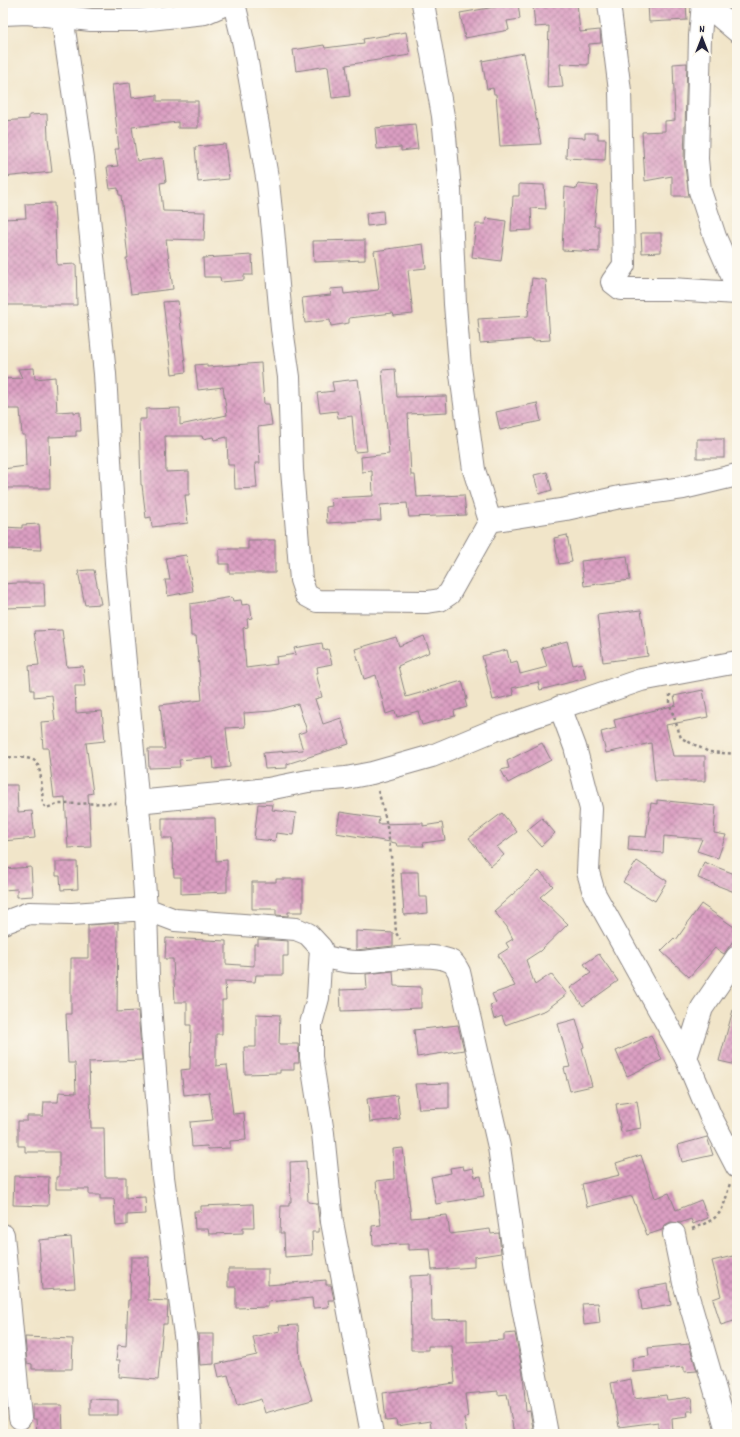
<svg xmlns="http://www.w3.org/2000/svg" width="740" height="1437" font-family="Dekko,sans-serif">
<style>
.building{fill:url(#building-cross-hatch)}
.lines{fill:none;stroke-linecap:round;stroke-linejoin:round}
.minor-casing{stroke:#8a8482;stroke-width:24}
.path{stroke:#8a8482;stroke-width:2.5;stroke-dasharray:3 3;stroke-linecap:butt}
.minor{stroke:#fff;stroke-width:22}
</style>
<defs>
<pattern id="building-cross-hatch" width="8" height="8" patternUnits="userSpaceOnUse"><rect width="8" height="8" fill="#db9fc2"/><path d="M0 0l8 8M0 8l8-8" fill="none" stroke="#b1819f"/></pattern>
</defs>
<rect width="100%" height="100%" fill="#fbf7ec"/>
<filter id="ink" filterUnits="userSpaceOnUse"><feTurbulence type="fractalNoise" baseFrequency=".025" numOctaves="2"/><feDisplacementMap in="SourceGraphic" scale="8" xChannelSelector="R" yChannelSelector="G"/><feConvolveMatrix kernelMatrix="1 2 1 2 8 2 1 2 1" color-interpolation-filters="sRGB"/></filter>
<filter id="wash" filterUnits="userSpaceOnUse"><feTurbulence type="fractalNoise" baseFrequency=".012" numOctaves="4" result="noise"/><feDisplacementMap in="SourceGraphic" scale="16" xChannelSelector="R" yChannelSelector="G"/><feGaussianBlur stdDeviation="0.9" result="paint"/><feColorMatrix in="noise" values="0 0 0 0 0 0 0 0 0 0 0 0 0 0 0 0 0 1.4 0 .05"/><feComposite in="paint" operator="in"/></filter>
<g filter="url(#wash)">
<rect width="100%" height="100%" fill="#f1e5c9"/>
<g id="blocks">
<!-- building -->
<g class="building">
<polygon points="518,3 520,19 507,21 509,30 465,38 460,13"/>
<polygon points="565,3 577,3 580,32 600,30 601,43 589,44 588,65 560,64 563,87 547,88 549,26 535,27 533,6"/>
<polygon points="648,3 686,3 687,20 649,22"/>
<polygon points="406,32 410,55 346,65 350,96 332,98 328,66 296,71 293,50 324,45 325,48 364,43 363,39"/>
<polygon points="524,53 541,144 500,146 496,94 494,94 493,88 487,89 482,61"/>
<polygon points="687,63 684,159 689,196 672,196 672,176 645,181 642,132 665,131 665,121 675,120 673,64"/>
<polygon points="130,83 132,98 157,95 157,101 198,101 198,128 178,128 178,122 132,127 137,161 163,158 166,182 160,183 163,211 205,212 204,240 166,239 173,289 131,294 126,258 128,258 121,195 119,195 118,188 110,189 107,167 118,166 115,149 119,149 112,85"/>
<polygon points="47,114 48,139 52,172 3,177 3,121 29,119 29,115"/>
<polygon points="415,124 418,149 401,151 401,147 377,149 375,128"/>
<polygon points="585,133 598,133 598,139 606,139 605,160 566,158 567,137 585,138"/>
<polygon points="225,144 229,179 198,182 195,147"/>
<polygon points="519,184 544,185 546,209 531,208 532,230 511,231 513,196 519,196"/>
<polygon points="578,184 598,186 594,226 599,226 599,252 562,250 565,187 577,189"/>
<polygon points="54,203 57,265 76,264 77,305 3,305 3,219 26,218 25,204"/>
<polygon points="383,211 384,224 367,226 366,213"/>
<polygon points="486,218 506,221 501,261 472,257 476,224 485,224"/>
<polygon points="641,233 661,233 661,252 642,253"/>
<polygon points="365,240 365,260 314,262 313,241"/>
<polygon points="423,244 426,268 408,270 413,314 394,316 393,313 349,318 349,323 331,326 330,320 305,323 302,298 331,295 330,289 343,288 344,294 378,290 379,287 374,251"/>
<polygon points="252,255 253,275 244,275 244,280 221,282 220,277 204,277 203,258"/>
<polygon points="532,278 546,280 550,340 533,341 533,339 480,343 478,319 528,316"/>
<polygon points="178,301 186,372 172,374 163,302"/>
<polygon points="261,363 264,404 269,404 272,425 258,427 260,463 255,463 257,488 235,489 234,465 228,465 227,437 214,440 213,437 203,439 202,436 165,436 166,472 189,471 189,495 185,495 188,523 152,527 151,517 146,518 142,485 141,485 139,419 146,419 146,409 180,408 180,425 227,415 223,387 198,390 195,365 207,364 207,367"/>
<polygon points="34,368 35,379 55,377 57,412 74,411 74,413 80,412 81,431 76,431 76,436 49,437 50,488 3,488 3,469 26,466 25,435 22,435 20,409 3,409 3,379 22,378 18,369"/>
<polygon points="395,369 397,397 446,396 447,412 408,414 411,475 415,475 417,497 464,495 466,515 409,517 407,503 380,505 381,520 327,523 326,507 332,506 331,498 373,496 372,471 362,472 361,457 389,454 382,370"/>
<polygon points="358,379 367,451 355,452 352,416 338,418 337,411 320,413 317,393 334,391 332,382"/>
<polygon points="537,403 541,421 500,430 496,412"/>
<rect x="697" y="439" width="27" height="19"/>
<polygon points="547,472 552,490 539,494 534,475"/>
<polygon points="39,524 41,550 3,549 3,527 22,528 22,525"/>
<polygon points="567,535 572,562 559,564 554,538"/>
<polygon points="248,540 275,540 275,573 229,573 229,564 219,564 219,549 248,549"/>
<polygon points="186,555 193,591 168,596 165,580 170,580 166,558"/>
<polygon points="627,556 630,580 584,586 581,561"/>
<polygon points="88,570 94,570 101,604 85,605 78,571"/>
<polygon points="17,583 44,583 45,607 3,608 3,584"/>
<polygon points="232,597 233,601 241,600 242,605 250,604 252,618 247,619 248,627 243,628 246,668 277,664 276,657 296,654 294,648 322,643 323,650 328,649 332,664 317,667 318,673 316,673 322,697 315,699 323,724 341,718 349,744 287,764 287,768 265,769 263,753 303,750 298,734 307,731 298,704 272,711 244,713 245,727 226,728 230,767 214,769 213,757 179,760 180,767 149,768 148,749 165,749 160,705 202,700 196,636 191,636 190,604"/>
<polygon points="641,610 648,656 603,662 597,615"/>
<polygon points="62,630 67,667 83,666 85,686 75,686 76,713 102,711 105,741 86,743 93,793 88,794 91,847 68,848 65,797 54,798 48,748 43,748 41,722 55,721 52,695 34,697 34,690 31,690 29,666 39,665 34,631"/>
<polygon points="424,636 430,652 398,666 406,697 462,681 467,699 465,700 467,707 454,711 455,716 422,725 418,711 397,717 395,711 386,714 376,675 364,679 355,649 396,637 399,646"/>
<polygon points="567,641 573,665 582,663 586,678 540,690 538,682 512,688 514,695 493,700 482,656 507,650 510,663 517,661 520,674 547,667 541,648"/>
<polygon points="703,690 708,717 666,725 673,756 705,756 705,781 655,781 651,743 606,753 601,732 616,728 614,720 676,705 674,696"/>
<polygon points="542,743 551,760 508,783 501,770 509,768 507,761"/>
<polygon points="3,785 17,785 18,812 32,811 35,838 3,841"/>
<polygon points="657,800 716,806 714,833 726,835 718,858 697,851 702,839 664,836 663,853 628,850 629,836 646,837 651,803 657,804"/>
<polygon points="258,804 273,805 272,810 296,813 293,835 276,833 275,841 254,839"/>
<polygon points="340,812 379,818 378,824 423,823 423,826 442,823 445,840 423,843 424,846 397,846 396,843 336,833"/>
<polygon points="502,813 517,832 497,847 504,855 491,866 469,838"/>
<polygon points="162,818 215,818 216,861 227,860 227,892 181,894 181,877 174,877 172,838 162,838"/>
<polygon points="542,818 555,833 541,846 527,830"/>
<polygon points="637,861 667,881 655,901 623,882"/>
<polygon points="56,862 77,862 78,889 61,890 60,876 56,876"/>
<polygon points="704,862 737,875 737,893 698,878"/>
<polygon points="31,867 33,896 17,897 17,889 3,890 3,869"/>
<polygon points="539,871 553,886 540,897 568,924 540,951 526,960 535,985 551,974 567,994 546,1010 505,1025 502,1016 494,1019 490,1005 496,1003 492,994 515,986 498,955 509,948 506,943 513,939 507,927 494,911"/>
<polygon points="401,872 418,872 419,897 427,897 428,913 404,915"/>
<polygon points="276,879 303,879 303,912 288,912 288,916 276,915 276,909 252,909 252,882 276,882"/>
<polygon points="701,904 737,929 737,935 724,954 715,948 689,977 661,951 674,938 676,940"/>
<polygon points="118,923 117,1012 138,1011 142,1060 89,1062 91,1128 104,1128 105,1177 126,1177 126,1198 145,1197 146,1214 127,1215 127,1225 116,1226 114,1199 100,1199 100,1195 89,1195 89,1189 56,1189 56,1177 59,1177 59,1152 25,1152 25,1146 18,1146 18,1121 27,1121 27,1116 43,1116 44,1102 58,1102 59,1092 76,1093 75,1063 68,1063 66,1014 71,1014 71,958 88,958 88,925"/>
<polygon points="356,931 393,933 393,946 356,950"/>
<polygon points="166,938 226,941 226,964 254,966 254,944 258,944 258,939 288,941 288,956 283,956 283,975 256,975 255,982 225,981 226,1000 222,1000 222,1034 216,1034 216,1066 227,1065 233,1114 244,1113 246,1140 230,1141 230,1148 208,1149 207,1146 192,1147 190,1122 213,1120 209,1092 184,1095 181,1070 190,1069 191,1025 187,1025 187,1002 175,1002 173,959 165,959"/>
<polygon points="599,954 618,981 583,1006 570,988 591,973 584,964"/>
<polygon points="393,971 394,986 421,987 421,1008 341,1011 340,990 367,989 366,974"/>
<polygon points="733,1010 737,1011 737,1065 719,1061"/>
<polygon points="256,1014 280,1015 279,1044 298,1044 299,1063 294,1063 294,1070 280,1070 280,1073 245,1074 244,1047 256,1047"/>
<polygon points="576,1019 584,1047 582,1048 592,1086 570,1091 564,1068 570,1067 558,1024"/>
<polygon points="458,1025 464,1050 417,1057 414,1030"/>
<polygon points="651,1035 662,1060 627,1076 616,1051"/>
<polygon points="449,1083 449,1108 419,1109 415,1084"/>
<polygon points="397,1095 400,1119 370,1122 367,1099"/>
<polygon points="637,1101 641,1128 621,1132 616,1104"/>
<polygon points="707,1137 713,1155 682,1162 678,1145"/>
<polygon points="403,1148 411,1218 447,1215 450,1234 490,1229 491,1234 499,1233 501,1253 474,1257 474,1267 432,1270 430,1249 408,1250 408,1244 373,1245 372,1226 381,1225 376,1181 394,1179 393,1149"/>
<polygon points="641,1155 655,1198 669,1193 676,1210 701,1200 708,1218 693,1224 691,1219 680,1223 671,1222 665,1225 662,1230 647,1235 632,1196 587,1207 582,1184 620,1175 616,1163"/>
<polygon points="306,1161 308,1202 317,1203 319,1220 318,1232 312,1232 313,1255 285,1257 284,1233 280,1233 281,1206 289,1206 289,1202 291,1202 290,1162"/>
<polygon points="463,1166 464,1170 473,1168 475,1177 481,1176 484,1196 436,1204 431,1177 451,1173 450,1168"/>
<polygon points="14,1176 49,1177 48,1206 13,1205"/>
<polygon points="253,1204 254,1227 243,1227 243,1233 209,1234 208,1229 195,1229 194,1211 201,1211 201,1206"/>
<polygon points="71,1237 75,1288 42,1290 39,1240"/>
<polygon points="737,1255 737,1320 721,1325 713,1299 721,1296 712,1261"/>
<polygon points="131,1257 149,1257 148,1300 168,1301 167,1324 163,1324 158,1380 119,1377 120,1360 116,1360 118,1345 126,1346 128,1300 130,1300"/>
<polygon points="228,1269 268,1269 268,1285 326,1280 326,1285 331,1285 334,1300 328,1300 329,1307 313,1308 312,1298 268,1302 268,1307 236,1308 236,1287 228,1287"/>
<polygon points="431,1275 432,1320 467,1319 467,1342 504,1340 504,1334 515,1333 523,1374 526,1412 530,1411 534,1434 514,1434 507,1394 498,1395 498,1391 465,1394 468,1417 464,1418 467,1434 432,1434 430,1421 397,1426 396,1420 386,1421 383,1393 455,1383 452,1346 428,1346 428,1350 411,1350 410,1276"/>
<polygon points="668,1284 671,1305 642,1310 639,1289"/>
<polygon points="598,1303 600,1323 584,1325 582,1304"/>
<polygon points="298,1325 300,1361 312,1400 265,1413 261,1399 237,1406 228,1375 219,1377 216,1364 257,1355 253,1337 280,1331 279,1326"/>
<polygon points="198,1334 214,1334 214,1364 200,1365"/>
<polygon points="25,1337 73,1339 72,1369 32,1369 32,1364 27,1363"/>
<polygon points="689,1344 697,1371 684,1372 684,1367 633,1372 632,1358 649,1356 648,1348"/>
<polygon points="631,1379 634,1399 666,1395 667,1400 691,1397 693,1411 687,1411 688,1416 672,1418 673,1434 658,1434 658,1422 619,1427 611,1383"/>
<polygon points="90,1399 118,1400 118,1415 90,1415"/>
<polygon points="33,1405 62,1405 63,1434 37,1434 36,1419 33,1419"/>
</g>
</g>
</g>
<g filter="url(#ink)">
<use href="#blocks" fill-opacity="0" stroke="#8a8482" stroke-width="1"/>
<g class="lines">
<!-- minor casing -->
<g class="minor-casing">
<g id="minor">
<polyline points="234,3 244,45 268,183 273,230 282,329 289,377 292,470 301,580 306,595 317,601 427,602 440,600 449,594 490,521 566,509 620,497 683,488 737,475"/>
<polyline points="423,3 443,116 450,190 455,304 460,367 474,470 490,521"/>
<polyline points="609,3 620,91 624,265 612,282 621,289 671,289 737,293"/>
<polyline points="703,3 700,36 697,159 700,191 715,237 737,287"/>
<polyline points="704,3 737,31"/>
<polyline points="3,14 27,13 91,20 140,20 205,13 228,3"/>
<polyline points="62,16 83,159 105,374 116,563 142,851 146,909 175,920 296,929 308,934 321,948 318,998 311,1024 311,1057 323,1133 332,1222 372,1434"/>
<polyline points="560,707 575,747 591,809 588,872 594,893 686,1058 710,1115 737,1167"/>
<polyline points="137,802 268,789 308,781 346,778 372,773 432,756 492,731 641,680 737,662"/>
<polyline points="3,923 29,913 72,914 146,909 148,978 163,1177 186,1342 191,1434"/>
<path d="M 321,956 C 334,959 347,963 361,962 C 384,961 432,950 452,962 C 455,964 457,969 459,972 L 499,1147 L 518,1282 L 547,1434"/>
<polyline points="686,1058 702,1008 737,957"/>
<polyline points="674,1234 684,1283 728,1434"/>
<polyline points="3,1235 20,1418"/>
</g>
</g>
<!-- path -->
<g class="path">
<polyline points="670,694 670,705 681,738 709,752 737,754"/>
<path d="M 3,757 C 12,758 27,756 35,761 C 42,766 42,795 43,804 L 46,808 L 58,804 L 119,803"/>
<path d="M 378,791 C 393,835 393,887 396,933 L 400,939"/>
<path d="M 692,1229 C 722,1217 722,1214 730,1183"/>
</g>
<!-- minor -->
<use href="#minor" class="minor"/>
</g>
</g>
<!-- margin -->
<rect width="740" height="1437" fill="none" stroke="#fbf7ec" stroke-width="16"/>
<!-- north arrow -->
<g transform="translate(702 38)" stroke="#fbf7ec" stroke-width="3" paint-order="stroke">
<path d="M0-3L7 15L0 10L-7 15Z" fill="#22223b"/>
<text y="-6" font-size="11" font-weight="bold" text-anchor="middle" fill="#22223b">N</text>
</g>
</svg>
